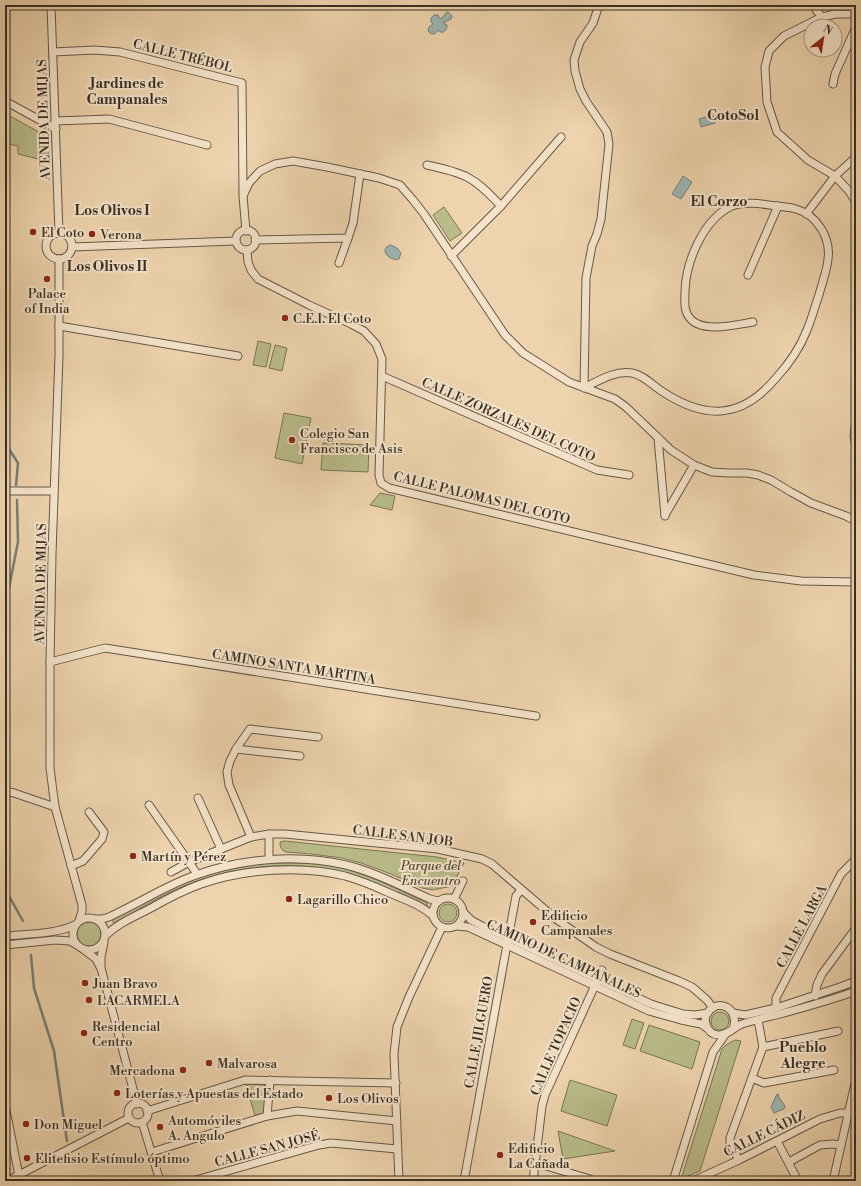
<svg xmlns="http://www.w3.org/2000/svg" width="861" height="1186" font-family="'Libre Bodoni',serif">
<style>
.green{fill:#b9bc8a;stroke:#787658}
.water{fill:#9cb6b4;stroke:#74807b}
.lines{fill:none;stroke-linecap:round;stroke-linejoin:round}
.stream{stroke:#74807b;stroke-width:2.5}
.minor-casing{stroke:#665847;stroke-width:9}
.minor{stroke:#f4e3ca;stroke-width:7}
.poi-dot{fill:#8f2418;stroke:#f4e3ca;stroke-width:1.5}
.labels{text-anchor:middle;stroke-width:4;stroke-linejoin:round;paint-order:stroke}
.street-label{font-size:13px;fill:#382f25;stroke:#f4e3ca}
.poi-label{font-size:13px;fill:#382f25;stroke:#f4e3ca;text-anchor:start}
.park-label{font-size:13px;font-style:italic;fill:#524b39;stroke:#f4e3ca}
.neighbourhood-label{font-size:14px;font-weight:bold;fill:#382f25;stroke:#f4e3ca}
</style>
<rect width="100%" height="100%" fill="#eed4ae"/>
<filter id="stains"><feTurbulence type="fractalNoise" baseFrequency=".005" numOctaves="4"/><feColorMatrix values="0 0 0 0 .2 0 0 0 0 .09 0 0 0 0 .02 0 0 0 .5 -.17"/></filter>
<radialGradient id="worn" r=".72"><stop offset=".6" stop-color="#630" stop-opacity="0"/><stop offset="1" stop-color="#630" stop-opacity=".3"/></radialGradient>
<!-- green -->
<g class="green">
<polygon points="10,116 44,135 46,139 46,161 18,154 18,146 8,144"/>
<polygon points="444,207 462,233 450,241 433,215"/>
<polygon points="258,341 271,344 266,367 253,365"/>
<polygon points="275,345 287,348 282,371 269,368"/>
<polygon points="284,413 311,418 302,464 275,458"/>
<polygon points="323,443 369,445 368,472 321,470"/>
<polygon points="380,493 395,496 392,510 370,505"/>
<path d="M 285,841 L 437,857 L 464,863 L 452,886 L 433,890 L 422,888 L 391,874 L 361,863 L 342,858 L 311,854 L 286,852 C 281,850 280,847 280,842 Z"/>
<path d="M 269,863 C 295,863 321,862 346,869 C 374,877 401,891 428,903 L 427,906 C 400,894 374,881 345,873 C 294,859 232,866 184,886 C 159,896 137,911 114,923 L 112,920 C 135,908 158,893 183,883 C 211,872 239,867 269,863 Z"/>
<circle cx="448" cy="913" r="9"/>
<circle cx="89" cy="934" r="12"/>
<polygon points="856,984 856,987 817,1001 748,1019 748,1017"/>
<circle cx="720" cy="1021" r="9"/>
<polygon points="632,1019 644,1023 635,1049 623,1045"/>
<polygon points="649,1025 700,1042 692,1069 640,1051"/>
<polygon points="735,1040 741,1041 700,1171 681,1179 722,1049 726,1045"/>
<polygon points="570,1080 617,1095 607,1126 561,1111"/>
<polygon points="251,1084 265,1085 265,1113 255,1116 246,1085"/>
<polygon points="558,1131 615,1151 563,1159"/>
</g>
<!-- water -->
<g class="water">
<path d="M 448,12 L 452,16 L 451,19 L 443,23 L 447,25 C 447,31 442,35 438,30 C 436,34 434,34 431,34 L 428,31 L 429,27 L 433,24 L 431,22 L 431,18 L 434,15 L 438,15 L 440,19 L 443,17 L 446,13 Z"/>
<polygon points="713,115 715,123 701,127 699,119"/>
<polygon points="683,176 692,182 681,199 672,194"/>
<path d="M 391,245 L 397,248 L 401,253 L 399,259 C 389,262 378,248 391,245 Z"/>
<polygon points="777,1094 779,1095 778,1096 785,1106 784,1109 774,1113 771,1107"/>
</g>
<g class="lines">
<!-- stream -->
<g class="stream">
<polyline points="5,443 18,463 16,485"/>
<polyline points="5,608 18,542 17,500"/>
<polyline points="5,889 23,921"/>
<polyline points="31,955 34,988 54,1051 67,1141"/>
</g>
<!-- minor casing -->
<g class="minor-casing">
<g id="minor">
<polyline points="51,5 59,233"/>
<path d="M 599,5 L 593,23 L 580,42 L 574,60 L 575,71 L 580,89 L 586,101 L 607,132 L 609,144 L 601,219 L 597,234 L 592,246 L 586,278 L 584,388 C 598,381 615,370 632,373 C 644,375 653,386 663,392 C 706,420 742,419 776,378 C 789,364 800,348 807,330 C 812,318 815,306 819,295 C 822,283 827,271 828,259 C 831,238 817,215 796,209 C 790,207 782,207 776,206 C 762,204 746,201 732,206 C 703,219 686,262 685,291 C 685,298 684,305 686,311 C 694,336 734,325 753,322"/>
<polyline points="814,5 816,10 822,17"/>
<polyline points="856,14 835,14 822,17 784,36 769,51 765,67 767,102 777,132 808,160 835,176 849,191 856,202"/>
<polyline points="53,52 95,50 120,52 242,83 243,194"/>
<polyline points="833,84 835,74 856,27"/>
<polyline points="5,101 56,129"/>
<polyline points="55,121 109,119 207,145"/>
<path d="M 427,165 C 441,168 455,171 467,177 C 481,184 491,196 501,206"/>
<polyline points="806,214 835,176 856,157"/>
<circle cx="246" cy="240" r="10"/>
<polyline points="246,231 243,196 249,183 260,171 275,164 293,161 327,167 379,178 400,185 413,200 424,214 505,335 523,353 569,382 615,399 626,407 671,450 694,465 712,472 729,473 747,473 758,475 771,480 791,492 811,503 846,516 856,521"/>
<circle cx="59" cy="246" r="13"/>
<polyline points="255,240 348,238 353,223 360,174"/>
<polyline points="72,247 236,241"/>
<polyline points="247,250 248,262 251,270 258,279 309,305 351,324 364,331 376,344 382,359 379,475 381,483 389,488 754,575 801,581 856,582"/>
<polyline points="451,256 501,206 561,137"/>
<polyline points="59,259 59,355 52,554 50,662 50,768 55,807 82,905 82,911 79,921"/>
<polyline points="339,263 348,238"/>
<polyline points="748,275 778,206"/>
<polyline points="59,326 238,356"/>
<polyline points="382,376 597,470 629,475"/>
<polyline points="856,421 854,437 856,445"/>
<polyline points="658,438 665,516"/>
<polyline points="5,491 54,491"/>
<polyline points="665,515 694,465"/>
<polyline points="50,662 105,648 536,716"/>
<polyline points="236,749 300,756"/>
<polyline points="5,791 14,793 55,807"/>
<polyline points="198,798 221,849"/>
<polyline points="149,805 191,865 197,874"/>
<polyline points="251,837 229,785 227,772 230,761 236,749 250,729 318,737"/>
<polyline points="269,859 269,834"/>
<polyline points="71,866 83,861 102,839 104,832 89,812"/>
<polyline points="171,872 189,862 251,837 269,834 285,834 438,849 482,859 492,864 556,919 596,947 610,954 679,981 692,987 707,1000 713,1008"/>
<circle cx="448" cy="913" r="15"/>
<polyline points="454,899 463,881"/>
<polyline points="463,912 471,920 482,926 651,1004 683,1014 695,1015 708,1013"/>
<circle cx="89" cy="934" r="16"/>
<path d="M 96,919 L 102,919 L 109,917 C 138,904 166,885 196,875 C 244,858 297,854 346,865 C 375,872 403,887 430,899 L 438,901"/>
<polyline points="457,926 468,927 649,1011 681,1020 701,1024 707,1028"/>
<path d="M 5,936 C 26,934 57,934 75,925"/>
<path d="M 105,936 C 118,923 136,916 151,908 C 167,899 184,890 201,884 C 243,869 301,865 345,876 C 359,880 374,886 387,892 C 403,899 420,904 433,916"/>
<polyline points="104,942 101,957 101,968 137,1104"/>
<polyline points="5,945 55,940 70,941 77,945"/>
<polyline points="84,950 96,959 100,967"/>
<polyline points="815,996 817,985 822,974 856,928"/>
<polyline points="776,1008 776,998 841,874 856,859"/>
<polyline points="733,1013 745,1015 776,1008 840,987 856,981"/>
<path d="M 733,1029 C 740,1010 720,997 708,1012 C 702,1020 707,1034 718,1035 C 727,1036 734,1027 742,1024 C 754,1020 768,1017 780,1014 C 806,1007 831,1000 856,991"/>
<polyline points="763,1047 838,1031"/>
<polyline points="752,1078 764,1083 834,1070"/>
<circle cx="138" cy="1113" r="10"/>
<polyline points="5,1105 20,1181"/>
<polyline points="147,1111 245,1080 396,1083"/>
<polyline points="267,1116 270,1080"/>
<polyline points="142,1122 160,1181"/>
<polyline points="777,1141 798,1181"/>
<polyline points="152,1152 267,1116 297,1111 397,1121"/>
<polyline points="739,1160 730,1144 730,1138 763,1047 758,1020"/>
<polyline points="789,1162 820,1145 833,1144 840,1145"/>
<polyline points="536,1163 590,1179"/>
<polyline points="7,1181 129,1118"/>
<polyline points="192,1181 319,1145 331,1143 397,1149"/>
<polyline points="399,1181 394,1054 397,1027 409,997 442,927"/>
<polyline points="464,1181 510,928 516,896 521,890"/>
<polyline points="533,1181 542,1106 545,1095 602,970"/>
<polyline points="673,1181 713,1052 725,1035"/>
<polyline points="693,1181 739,1160 820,1119 840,1113 848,1113"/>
<polyline points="833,1181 856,1079"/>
</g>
</g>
<!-- minor -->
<use href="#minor" class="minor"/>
</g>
<!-- markers -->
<g class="poi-dot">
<circle cx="33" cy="232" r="4"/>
<circle cx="92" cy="234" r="4"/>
<circle cx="47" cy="279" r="4"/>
<circle cx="285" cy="318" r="4"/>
<circle cx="292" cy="440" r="4"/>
<circle cx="133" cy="856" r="4"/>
<circle cx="289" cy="899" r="4"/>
<circle cx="533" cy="922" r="4"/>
<circle cx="85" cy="983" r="4"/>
<circle cx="89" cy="1000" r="4"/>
<circle cx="84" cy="1033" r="4"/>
<circle cx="209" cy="1063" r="4"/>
<circle cx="183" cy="1070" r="4"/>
<circle cx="117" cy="1093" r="4"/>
<circle cx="329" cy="1098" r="4"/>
<circle cx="26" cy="1124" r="4"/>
<circle cx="160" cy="1127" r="4"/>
<circle cx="500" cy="1155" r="4"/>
<circle cx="27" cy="1158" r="4"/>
</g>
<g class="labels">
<!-- street labels -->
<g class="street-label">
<text transform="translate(183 55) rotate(14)" y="5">CALLE TRÉBOL</text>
<text transform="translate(43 120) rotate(-92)" y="5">AVENIDA DE MIJAS</text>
<text transform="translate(509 419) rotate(24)" y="5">CALLE ZORZALES DEL COTO</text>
<text transform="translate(482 497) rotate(14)" y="5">CALLE PALOMAS DEL COTO</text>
<text transform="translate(40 584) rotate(-89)" y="5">AVENIDA DE MIJAS</text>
<text transform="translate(294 666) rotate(9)" y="5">CAMINO SANTA MARTINA</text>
<text transform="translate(403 835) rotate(7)" y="5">CALLE SAN JOB</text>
<text transform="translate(801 926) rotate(-62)" y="5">CALLE LARGA</text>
<text transform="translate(564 958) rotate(25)" y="5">CAMINO DE CAMPANALES</text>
<text transform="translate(478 1032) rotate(-80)" y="5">CALLE JILGUERO</text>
<text transform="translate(555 1046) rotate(-66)" y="5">CALLE TOPACIO</text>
<text transform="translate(764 1133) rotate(-26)" y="5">CALLE CÁDIZ</text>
<text transform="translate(267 1148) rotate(-15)" y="5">CALLE SAN JOSÉ</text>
</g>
<!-- poi labels -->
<g class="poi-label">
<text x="41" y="237">El Coto</text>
<text x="100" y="239">Verona</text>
<text x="47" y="298" text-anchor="middle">Palace<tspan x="47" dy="15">of India</tspan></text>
<text x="293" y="323">C.E.I. El Coto</text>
<text x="300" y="438">Colegio San<tspan x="300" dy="15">Francisco de Asis</tspan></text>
<text x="141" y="861">Martín y Pérez</text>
<text x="297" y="904">Lagarillo Chico</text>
<text x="541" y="920">Edificio<tspan x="541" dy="15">Campanales</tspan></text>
<text x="93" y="988">Juan Bravo</text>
<text x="97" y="1005">LACARMELA</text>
<text x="92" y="1031">Residencial<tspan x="92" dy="15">Centro</tspan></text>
<text x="217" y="1068">Malvarosa</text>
<text x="175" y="1075" text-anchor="end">Mercadona</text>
<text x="125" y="1098">Loterías y Apuestas del Estado</text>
<text x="337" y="1103">Los Olivos</text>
<text x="168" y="1125">Automóviles<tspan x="168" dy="15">A. Angulo</tspan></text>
<text x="34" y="1129">Don Miguel</text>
<text x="508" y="1153">Edificio<tspan x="508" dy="15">La Cañada</tspan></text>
<text x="35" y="1163">Elitefisio Estímulo óptimo</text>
</g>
<!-- park labels -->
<g class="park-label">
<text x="431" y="870">Parque del<tspan x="431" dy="15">Encuentro</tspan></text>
</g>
<!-- neighbourhood labels -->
<g class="neighbourhood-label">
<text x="127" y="88">Jardines de<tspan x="127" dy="16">Campanales</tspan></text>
<text x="733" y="120">CotoSol</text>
<text x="719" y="206">El Corzo</text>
<text x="112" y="215">Los Olivos I</text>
<text x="107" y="271">Los Olivos II</text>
<text x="803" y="1052">Pueblo<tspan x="803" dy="16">Alegre</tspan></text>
</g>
</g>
<!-- margin -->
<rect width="861" height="1186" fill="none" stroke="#eed4ae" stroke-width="20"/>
<rect x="6" y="6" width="849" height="1174" fill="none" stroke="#382f25" stroke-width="2"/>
<rect x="10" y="10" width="841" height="1166" fill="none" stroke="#382f25"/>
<!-- north arrow -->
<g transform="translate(823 38) rotate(30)"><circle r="19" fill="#f4e3ca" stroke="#a99b88"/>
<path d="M0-3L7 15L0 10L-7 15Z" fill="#8f2418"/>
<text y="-6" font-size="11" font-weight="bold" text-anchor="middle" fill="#382f25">N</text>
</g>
<rect width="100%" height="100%" filter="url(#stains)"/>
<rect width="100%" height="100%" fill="url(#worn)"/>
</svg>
